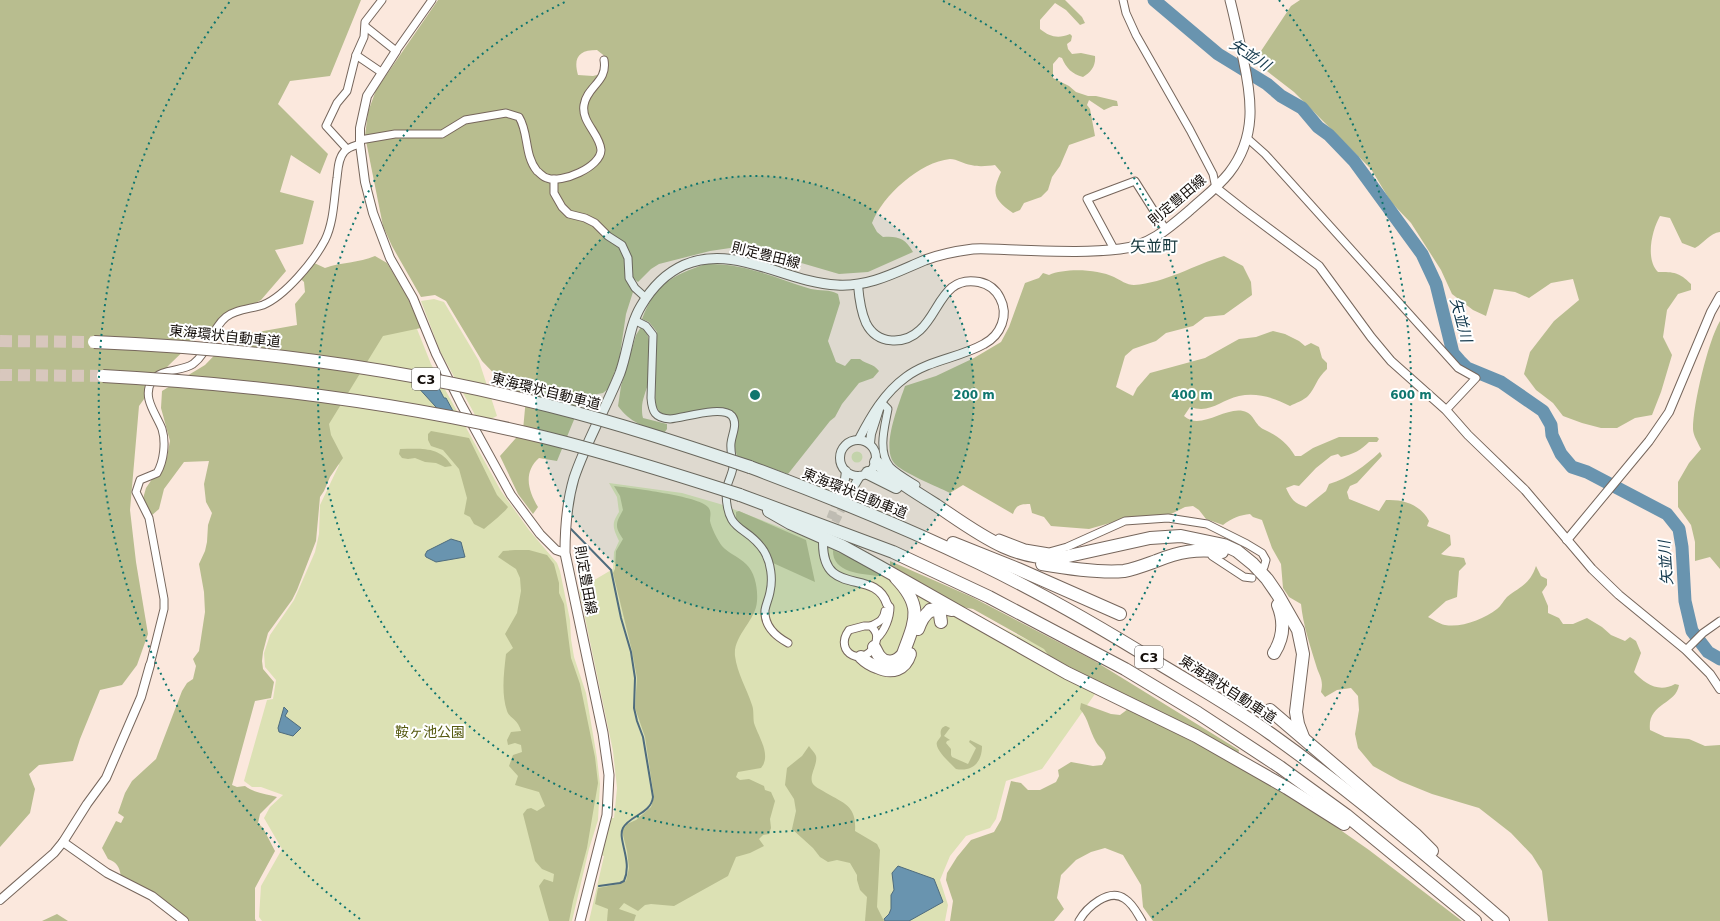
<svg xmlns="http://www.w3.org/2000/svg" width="1720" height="921" font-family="'DejaVu Sans','Noto Sans JP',sans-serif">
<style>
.green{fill:#dce1b4}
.forest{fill:#b8bd8f}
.water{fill:#6994af;stroke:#4f6c7d}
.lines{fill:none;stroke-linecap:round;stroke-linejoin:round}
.stream{stroke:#4f6c7d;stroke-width:2}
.river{stroke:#6994af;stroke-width:13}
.tertiary-tunnel{stroke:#d8c7bd;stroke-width:8;stroke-dasharray:8 4;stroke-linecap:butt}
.motorway-tunnel{stroke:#d8c7bd;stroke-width:12;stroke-dasharray:12 6;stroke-linecap:butt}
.minor-casing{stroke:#76665c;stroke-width:9}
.tertiary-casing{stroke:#76665c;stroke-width:10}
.secondary-casing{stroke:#76665c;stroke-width:11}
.motorway-casing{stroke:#76665c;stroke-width:14}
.minor{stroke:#fff;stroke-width:7}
.tertiary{stroke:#fff;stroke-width:8}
.secondary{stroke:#fff;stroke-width:9}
.motorway{stroke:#fff;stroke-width:12}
.motorway-bridge-casing{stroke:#76665c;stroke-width:14;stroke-linecap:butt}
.motorway-bridge{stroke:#fff;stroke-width:12}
.ring{fill:none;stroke:#0f766e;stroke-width:2;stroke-dasharray:2 4}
.labels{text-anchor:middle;stroke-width:4;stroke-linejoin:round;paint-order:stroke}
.shield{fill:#fff;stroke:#5a5653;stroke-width:1}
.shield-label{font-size:13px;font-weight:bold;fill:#130d09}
.street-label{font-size:14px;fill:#130d09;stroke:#fff}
.park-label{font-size:14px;fill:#565a11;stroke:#fff}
.water-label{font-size:15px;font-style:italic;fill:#12374b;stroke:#fff}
.quarter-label{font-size:16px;fill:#14363b;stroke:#fff}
.centre{fill:#0f766e;stroke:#fff;stroke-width:2}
.ring-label{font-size:12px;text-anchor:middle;font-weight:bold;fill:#0f766e;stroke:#fff;stroke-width:4;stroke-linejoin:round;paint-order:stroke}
</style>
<rect width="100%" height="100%" fill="#fbe8dd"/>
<!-- green -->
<g class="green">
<polygon points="434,299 444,302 479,361 497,416 480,424 440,351 421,301"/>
<polygon points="411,314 431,364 501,491 529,530 557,563 560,571 570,620 571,639 574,657 586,693 597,758 600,784 598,820 589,849 572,921 262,921 259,917 261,886 282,849 264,818 270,807 283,795 261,787 252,787 244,781 267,700 273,699 276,680 265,667 264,653 270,635 294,600 315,552 319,534 320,505 339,465 334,456 282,411"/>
<circle cx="857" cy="457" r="5.5"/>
<path d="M 609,483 L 682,493 L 720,504 L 816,541 L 1107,677 L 1042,769 L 1006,781 L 996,819 L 990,828 L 966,836 L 950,856 L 940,880 L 948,905 L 945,921 L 589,921 L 604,856 L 601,855 L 610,818 L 614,818 L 617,788 L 613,751 L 579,589 L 613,569 L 614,552 L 619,541 C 613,528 611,524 619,512 L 617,497 Z"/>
</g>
<!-- forest -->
<g class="forest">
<polygon points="0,0 361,0 330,76 290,81 278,104 328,154 320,174 291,155 280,192 314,201 303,244 275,250 286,271 261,300 203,332 168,366 139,406 130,510 136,562 148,634 137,665 122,685 100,690 80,739 73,761 39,765 29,774 35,789 30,813 0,847"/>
<path d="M 438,0 L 1065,0 L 1082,17 L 1085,23 L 1080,25 L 1066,10 L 1055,3 L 1040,20 L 1040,29 C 1050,37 1058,39 1070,34 L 1072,36 L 1071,41 L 1067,44 L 1068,49 L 1072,54 L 1081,53 L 1095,56 C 1096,66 1091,72 1083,77 C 1072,74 1066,68 1062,58 L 1059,57 L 1053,64 L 1053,78 L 1069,86 L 1076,92 L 1088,96 L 1096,96 L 1117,101 L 1118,106 L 1113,106 L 1104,110 L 1089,100 L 1087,105 L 1090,109 L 1095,136 L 1069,145 L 1060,166 L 1052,177 L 1048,190 L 1041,197 L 1024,203 L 1020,210 L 1013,213 C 994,200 991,193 1001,172 L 995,165 C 988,166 978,167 971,165 C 964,164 957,159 950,159 C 920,162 883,195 872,223 L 877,232 L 883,237 C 898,236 905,238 913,252 L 868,272 L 839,274 L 798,262 L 770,252 L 737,247 L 710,251 L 659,264 L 651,269 L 638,282 L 631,276 L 630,259 L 605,231 L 601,223 L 595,220 L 569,211 L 564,205 L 556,191 L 557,181 C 576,177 590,173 602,157 C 597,143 584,115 587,102 C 592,84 610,85 607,58 L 597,50 C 579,50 573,57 578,75 L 593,76 L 601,74 L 582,105 L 598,146 L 597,156 L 580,171 L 554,177 L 545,175 L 538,168 L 532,156 L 527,136 L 525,120 L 520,114 L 507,110 L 485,113 L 441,131 L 365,136 L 368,112 L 376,90 Z"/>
<path d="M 1300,0 L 1720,0 L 1720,232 C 1710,233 1704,243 1695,248 L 1682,243 L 1670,218 L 1660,216 C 1652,230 1645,259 1658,272 C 1674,272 1679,272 1691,284 L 1691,290 L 1678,294 L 1667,310 L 1663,337 L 1672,355 L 1661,392 L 1652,415 L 1635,418 L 1617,428 L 1601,428 L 1582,423 L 1563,416 L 1553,403 L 1536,390 L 1524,374 L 1530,352 L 1554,321 L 1579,300 L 1573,279 L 1551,283 L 1529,298 L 1515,292 L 1494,289 L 1486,316 L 1473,310 L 1452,294 L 1441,270 L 1411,223 L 1391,202 L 1371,169 L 1294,92 L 1263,68 L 1261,51 L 1291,6 Z"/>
<path d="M 509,116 L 517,120 L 528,157 L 551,182 L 561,209 L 585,220 L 615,242 L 624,252 L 628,280 L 633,292 L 626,314 L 619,361 L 608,389 L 603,393 L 587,396 L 578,410 L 557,461 L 539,458 C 523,472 528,491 538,507 L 533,514 L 518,494 L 500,456 L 523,430 L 526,398 L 508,388 L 482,361 L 446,301 L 435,295 L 421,297 L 392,246 L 383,226 L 366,141 L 400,136 L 432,138 L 443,136 L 466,123 Z"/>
<path d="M 375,256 L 387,263 L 406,294 L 421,328 L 383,336 L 329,424 L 331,435 L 343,458 L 330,477 L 324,491 L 320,497 L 316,541 L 297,590 L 292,600 L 268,633 L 263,652 L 262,661 L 263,669 L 274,682 L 271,698 L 255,701 L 232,785 L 237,787 L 245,786 C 254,793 266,794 277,797 L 260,814 L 258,823 L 263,828 L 275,851 L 255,888 L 255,919 L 256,921 L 189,921 L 165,902 L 121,876 C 119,867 118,863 108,859 L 102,848 L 116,821 L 121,823 L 124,817 L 118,813 L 125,793 L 132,781 L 156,759 L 182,691 L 187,683 L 193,679 L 196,666 L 193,659 L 199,651 L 205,612 L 204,592 L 199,564 L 205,551 L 207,542 L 208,525 L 212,513 L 206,502 L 204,484 L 209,461 L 184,462 L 164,489 L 159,509 L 151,516 L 143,500 L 144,495 L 146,488 L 167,457 L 170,441 L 161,408 L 162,391 L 205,365 L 235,334 L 258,332 L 297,325 L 295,304 L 305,292 L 304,282 L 299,277 L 312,262 L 325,268 C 341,262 359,263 375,256 Z"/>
<path d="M 1224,256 L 1243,266 L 1251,282 L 1252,295 L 1224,315 L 1205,317 L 1193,326 L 1166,333 L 1156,341 L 1133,349 L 1125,356 L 1116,387 L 1133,396 L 1137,388 L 1150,373 L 1205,358 L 1239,339 L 1256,337 L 1273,331 L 1285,334 L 1299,341 L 1305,346 L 1311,343 L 1319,347 L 1322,358 L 1327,363 L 1327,369 C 1316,379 1316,387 1308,396 C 1304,400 1296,403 1290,406 C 1275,398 1257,392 1239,396 C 1220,400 1211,414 1190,407 L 1184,416 C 1200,431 1224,407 1243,411 C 1254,413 1254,424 1263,429 C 1276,435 1287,442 1295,456 L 1301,456 L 1313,448 L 1339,437 L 1377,437 L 1379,439 L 1377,442 L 1369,442 C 1361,450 1354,454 1341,457 L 1338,454 L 1331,456 L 1316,468 L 1299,486 L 1294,485 L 1286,488 C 1291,499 1294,503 1306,507 L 1326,491 L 1329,484 C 1349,478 1365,466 1380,452 L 1382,456 L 1357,483 L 1350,486 L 1347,492 L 1349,499 L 1379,511 L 1386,500 C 1404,499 1421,505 1429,521 L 1427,526 L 1450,535 L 1451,545 L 1441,554 C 1449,557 1456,556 1464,558 L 1466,564 L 1459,571 L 1457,597 L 1446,601 L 1428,617 C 1433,619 1439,624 1445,625 C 1462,628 1484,619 1497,609 C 1501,606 1503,601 1507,597 C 1521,586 1530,584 1536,566 L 1541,576 L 1547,579 L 1547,585 L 1542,592 L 1548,606 L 1548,613 L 1559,618 L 1563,624 L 1573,624 L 1587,618 L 1602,627 L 1611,635 L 1625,641 L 1630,637 L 1636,641 L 1641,653 L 1634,672 C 1645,684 1659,693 1675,684 L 1679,685 C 1676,705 1647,703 1650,730 L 1665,737 L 1689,739 L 1705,746 L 1720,745 L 1720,921 L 1548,921 L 1542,871 L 1532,855 L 1511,833 L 1479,808 L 1432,794 L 1400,781 L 1373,766 L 1358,748 L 1355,734 L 1359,710 L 1358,696 L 1351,688 L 1337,690 L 1325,697 L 1321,692 C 1324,679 1319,676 1316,665 C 1310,645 1303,625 1301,604 L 1289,597 L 1283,588 L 1281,564 L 1272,548 L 1262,520 L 1253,517 L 1250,514 C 1240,515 1232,518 1223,525 L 1206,519 L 1199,510 L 1193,506 L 1185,507 L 1167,516 L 1124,519 L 1089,529 L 1051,526 L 1044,517 L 1032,513 L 1030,504 C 1020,504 1016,505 1013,514 L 963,485 L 950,493 C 938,487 901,472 894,463 C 881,447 899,404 905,386 L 936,376 L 974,358 L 1001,342 L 1009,327 L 1025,283 L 1039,278 L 1043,273 L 1049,275 C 1065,268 1097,269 1114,277 C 1120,280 1127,285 1134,285 C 1165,283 1194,265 1224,256 Z"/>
<path d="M 706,264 C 746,263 774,278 811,289 C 820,291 830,289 838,294 L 840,303 L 828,341 L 836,362 L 845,366 L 851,359 L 860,359 C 867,365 873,363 879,371 L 873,378 L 859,383 L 842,404 L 835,417 L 830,421 L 788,474 L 737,456 C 736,452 734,448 734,444 C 735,436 740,428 737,420 C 729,399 700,413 684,415 C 677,416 670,415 663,415 L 655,406 L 657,332 L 649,322 L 642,319 C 655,285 672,275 706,264 Z"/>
<path d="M 1720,321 L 1720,569 L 1710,557 L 1695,561 L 1695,542 L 1691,525 L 1678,507 L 1678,482 L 1689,463 L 1701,449 C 1698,443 1693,435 1693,429 C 1693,405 1708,341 1720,321 Z"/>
<path d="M 641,327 C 654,331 650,372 648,384 C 646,391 642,400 642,408 C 642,411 642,415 643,418 L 667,424 L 667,429 L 664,433 C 645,427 630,423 618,406 L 621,386 L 636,335 Z"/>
<path d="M 431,431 L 469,438 L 497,495 L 508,507 C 506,511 489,525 484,529 L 474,524 L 470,517 L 464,514 L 467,498 L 459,469 L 443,450 L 431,446 L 428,440 L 428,434 Z"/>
<path d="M 400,449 C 422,449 439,446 452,466 L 445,467 L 436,463 L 425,462 L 415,458 L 408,459 L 402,458 L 399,454 Z"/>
<path d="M 614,486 C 631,488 699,496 708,507 C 712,512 710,515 710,521 C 711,527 718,541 722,546 C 728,553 739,557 746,564 C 755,572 758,589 757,601 C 756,621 733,635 735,656 C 737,673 747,689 752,705 C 754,710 753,717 754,723 C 758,736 772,755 761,768 L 738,772 L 736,777 L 740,780 L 749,779 L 764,786 L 765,790 L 771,792 L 775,801 L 770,819 L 771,828 L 769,834 L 763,835 L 759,839 L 764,846 L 750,853 L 736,857 L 728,876 L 674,906 L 651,904 L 645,905 L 638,911 L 624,903 L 619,909 L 636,915 L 634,921 L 607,921 L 608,909 L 595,904 L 598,888 L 619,884 L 626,881 L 629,868 L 627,851 L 623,835 L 623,830 L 627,824 L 636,820 L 651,807 L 654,797 L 645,737 L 635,708 L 637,678 L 632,651 L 613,573 L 615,569 L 616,551 L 623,539 C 614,526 616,523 623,510 L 620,496 Z"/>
<path d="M 739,511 L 806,540 L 815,582 L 773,563 C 767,544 751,534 736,522 L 736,512 Z"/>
<path d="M 515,550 L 529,550 L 547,555 L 554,564 L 559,583 L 559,593 L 564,604 L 571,658 L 580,684 L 595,757 L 598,783 L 587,848 L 573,901 L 569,921 L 549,921 L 539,886 L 544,879 L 553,882 L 554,874 L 542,869 L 535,861 L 523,814 L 527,809 L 531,808 L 537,811 L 545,806 L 539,792 L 515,785 L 518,776 L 509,766 L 513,755 L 522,752 L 521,745 L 515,743 L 508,745 L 507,740 L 511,732 L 521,731 C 518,719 509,718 507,711 C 501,693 504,672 506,654 L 513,648 L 505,634 L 517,613 L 521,591 L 520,578 L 516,569 L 498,557 L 503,551 Z"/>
<path d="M 833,550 L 881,572 L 879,576 C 862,574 832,573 833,550 Z"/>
<polygon points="890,561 972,597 1093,660 1239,750 1238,755 1049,656 1044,649 973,609 962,607 890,565"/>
<path d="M 1081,703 L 1111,714 L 1120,715 L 1128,709 L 1221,756 L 1299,801 L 1369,850 L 1462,921 L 1153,921 L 1143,907 L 1141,885 L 1123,855 L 1105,848 L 1091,852 L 1076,860 L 1061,875 L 1057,898 L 1064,909 L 1054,921 L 950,921 L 953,901 L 946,880 L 947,873 L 957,857 L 971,840 L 994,832 L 1001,820 L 1011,781 L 1021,783 L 1028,790 L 1040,790 L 1056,782 L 1059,776 L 1058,770 L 1071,762 L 1093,766 L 1102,765 L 1106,758 C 1104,748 1100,749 1096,742 C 1089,730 1089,720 1080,709 Z"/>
<path d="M 946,726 L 950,728 L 944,736 L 950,740 L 947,741 L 946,743 L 951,749 L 951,755 L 952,757 L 968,764 L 976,748 L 969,742 L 970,740 L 982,746 C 982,762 973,772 956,769 C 951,764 934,749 937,742 C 938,740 940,738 941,736 C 940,731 941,727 946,726 Z"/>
<path d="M 809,746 C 811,749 815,753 816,756 C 818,765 808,776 813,784 C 815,787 820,789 823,791 C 842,803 857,804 855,831 L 877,844 L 880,850 L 877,907 L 884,921 L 865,921 L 867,897 L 860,890 L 857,880 L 857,875 L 850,863 L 837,860 L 828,862 L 820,857 L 813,848 L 792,829 L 796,811 L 794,799 L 785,785 L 787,768 L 802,756 Z"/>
<polygon points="57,914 68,921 42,921"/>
</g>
<!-- water -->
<g class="water">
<polygon points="418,370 430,371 444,398 446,398 453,411 445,417 415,384"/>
<polygon points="451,539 461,542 465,557 436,562 426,557 425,555 427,551"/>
<polygon points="284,707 288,711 285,716 301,728 293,736 279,732 278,728"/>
<polygon points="898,866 934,879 943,902 909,921 885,921 884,919 889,914 891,909 891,895 894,890 892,873"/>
</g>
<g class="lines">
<!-- stream -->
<path class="stream" d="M 571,529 L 611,570 L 621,618 L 631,652 L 635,678 L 634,708 L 637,721 L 643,737 L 653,797 C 651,814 630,815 623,828 C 617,839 633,861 624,881 L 620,883 L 599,886"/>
<!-- river -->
<polyline class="river" points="1154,0 1218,54 1267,84 1281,96 1302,108 1318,127 1329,135 1354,161 1422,254 1436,284 1453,353 1460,361 1467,368 1501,382 1543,411 1551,425 1552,435 1561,454 1572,467 1587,472 1667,514 1679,529 1682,547 1685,601 1692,631 1708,652 1720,659"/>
<!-- tertiary-tunnel -->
<g class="tertiary-tunnel">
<polyline points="826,530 839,496"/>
<polyline points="830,533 846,500"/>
</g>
<!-- motorway-tunnel -->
<g class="motorway-tunnel">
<polyline points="0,341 94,342"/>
<polyline points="0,375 103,376"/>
</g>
<!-- minor casing -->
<g class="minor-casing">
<g id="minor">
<polyline points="1123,0 1126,13 1136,35 1190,130 1213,174 1216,188"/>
<polyline points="366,27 396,51 432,0"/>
<polyline points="356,55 381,72"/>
<polyline points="1247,138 1265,154 1458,368 1476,378 1446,410"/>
<path d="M 360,140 L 395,134 L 442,134 L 465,120 L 506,113 L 519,117 C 529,133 524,155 537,171 C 540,173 543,177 547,178 C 561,184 601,167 601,150 C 600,134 581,122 584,105 C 587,86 608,82 604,60"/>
<polyline points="347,149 326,126 337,103 347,91 356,55 364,37 365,22 382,0"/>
<polyline points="554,179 554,193 562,207 569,214 585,218 595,223 608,236 622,245 628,258 629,278 635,288 646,298"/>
<polyline points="1114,249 1087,199 1135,181 1166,230"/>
<path d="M 634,320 L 646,326 L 653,335 L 651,398 C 652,412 655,418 670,419 C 684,418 722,405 732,416 C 738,424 732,434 731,443 C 730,451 733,459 733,467 C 732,476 726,484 726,493 C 727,535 747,524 764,551 C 771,563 773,579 770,592 C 769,598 766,604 765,610 C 764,626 775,636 788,643"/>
<path d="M 882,403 L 888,409 C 885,426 877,451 890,467 C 897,474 908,480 916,485"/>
<polyline points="999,538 1025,548 1049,552 1067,547 1125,521 1168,518 1207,524 1247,544 1262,553 1266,560 1264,567"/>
<polyline points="1212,556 1244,577 1252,578"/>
<path d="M 864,626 L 871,626 C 876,631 878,635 876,642 C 866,670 832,653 849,630 Z"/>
<path d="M 871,626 C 879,622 884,620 885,611"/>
<path d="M 877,638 C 885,631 890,617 890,607 L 887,604"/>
<polyline points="1686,650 1703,633 1720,621"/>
<path d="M 150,665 L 164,609 L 164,599 L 149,518 L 136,492 L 140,480 L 157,473 C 164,461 166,442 162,429 C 157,415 141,397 152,381 C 161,368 181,372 193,364 C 209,352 211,329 226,317 C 236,309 251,309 263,305 C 285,296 314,261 325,240 C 334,222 334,198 337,178 C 338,170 338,159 344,152 C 348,147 354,146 360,144"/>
<path d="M 1079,921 C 1086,908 1109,887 1125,899 C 1133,904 1137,913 1142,921"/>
</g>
</g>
<!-- tertiary casing -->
<g class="tertiary-casing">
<g id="tertiary">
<polyline points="396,51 367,96 360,128 360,144 365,182 373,213 390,258 413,298 436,354 461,404 511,495 540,534 556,550 565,553"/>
<polyline points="1216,188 1244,210 1319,266 1371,337 1391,361 1446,410 1468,435 1525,490 1592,569 1619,595 1686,650 1710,674 1720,689"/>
<path d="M 858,285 C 859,297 861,312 866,323 C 877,345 904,345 920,330 C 940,312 943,275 979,282 C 988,284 996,290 1000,298 C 1009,315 1001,335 984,344 C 959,358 929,360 906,377 C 884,393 871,416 859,439"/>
<circle cx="858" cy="458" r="18"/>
<polyline points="870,443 871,434 881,403"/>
<polyline points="840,493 845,479 846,471"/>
<polyline points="848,496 860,476"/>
<polyline points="1567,540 1649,441 1669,412 1711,312 1720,296"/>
<path d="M 823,543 C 823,599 875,567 887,604"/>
<polyline points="63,842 107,873 152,896 184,921"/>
<polyline points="0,900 54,853 63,842 87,804 106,778 141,697 150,665"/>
</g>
</g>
<!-- secondary casing -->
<g class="secondary-casing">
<path id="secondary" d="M 580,921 L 607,815 L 609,775 L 603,733 L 565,553 C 565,528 567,502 574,478 C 586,442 606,408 620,373 C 628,351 629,326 641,306 C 651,289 666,273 684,265 C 735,243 786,283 837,285 C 870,287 896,272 925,260 C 941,254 957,251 973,249 C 987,248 1002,250 1016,250 C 1051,251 1086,253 1120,249 C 1149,246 1169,228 1190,210 C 1203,198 1218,187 1229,173 C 1257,137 1252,99 1243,58 C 1239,39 1235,19 1230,0"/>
</g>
<!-- motorway casing -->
<g class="motorway-casing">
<g id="motorway">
<path d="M 876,462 C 894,479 915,492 936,505 C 975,531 1014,563 1064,557 L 1150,538 L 1181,536 L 1224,545 L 1237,551 L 1253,564 L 1267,579 L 1278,595 L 1298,630 L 1303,654 L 1296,712 L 1298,724 L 1303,737"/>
<path d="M 750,467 C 828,496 904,527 979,563 C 1041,593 1100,627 1158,663 C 1196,686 1235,708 1271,734 C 1352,792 1428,856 1503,921"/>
<polyline points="868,473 896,487"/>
<polyline points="740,495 893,552 989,597 1125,669 1198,713 1280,767 1346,815 1475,921"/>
<polyline points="769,511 790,523 842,546 880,567 1067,673 1196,736 1287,788 1344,824"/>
<polyline points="953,543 1018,569 1120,614"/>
<path d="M 1042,564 C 1065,568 1101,573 1124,571 C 1135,569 1145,565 1156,561 C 1178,552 1198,548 1222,552"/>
<polyline points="930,610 938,611 940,615 941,622"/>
<path d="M 918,629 C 924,612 933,604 952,610"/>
<path d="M 874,647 C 876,650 877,653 879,656 C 886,665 897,662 903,654 C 915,621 924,607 896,578"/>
<path d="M 1274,653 C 1284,637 1285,622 1278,605"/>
<path d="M 861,657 C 866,662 871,665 877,667 C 892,674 905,670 910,654"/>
<polyline points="1270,710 1415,834 1432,851"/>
</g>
</g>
<!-- minor -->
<use href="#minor" class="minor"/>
<!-- tertiary -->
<use href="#tertiary" class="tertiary"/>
<!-- secondary -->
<use href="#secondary" class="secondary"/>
<!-- motorway -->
<use href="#motorway" class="motorway"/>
<!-- motorway-bridge casing -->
<g class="motorway-bridge-casing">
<g id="motorway-bridge">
<path d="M 94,342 C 247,348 401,368 550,406 C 618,423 684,445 750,467"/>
<path d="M 103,376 C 251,384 399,402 543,437 C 609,453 675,474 740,495"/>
</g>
</g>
<!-- motorway-bridge -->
<use href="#motorway-bridge" class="motorway-bridge"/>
</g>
<!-- distance rings -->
<circle cx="755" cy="395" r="219" fill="#0f766e" fill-opacity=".12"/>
<g class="ring">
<circle cx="755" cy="395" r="219"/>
<path d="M943 1A437 437 0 1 1 567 1"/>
<path d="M360 919A656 656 0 0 1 231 0M1279 0A656 656 0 0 1 1150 919"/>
</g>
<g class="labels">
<!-- shield labels -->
<g class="shield">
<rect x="412" y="368" width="28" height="22" rx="3"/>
<rect x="1135" y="646" width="28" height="22" rx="3"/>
</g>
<g class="shield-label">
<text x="426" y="384">C3</text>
<text x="1149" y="662">C3</text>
</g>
<!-- street labels -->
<g class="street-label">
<text transform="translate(1177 200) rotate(-40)" y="5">則定豊田線</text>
<text transform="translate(766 255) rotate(14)" y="5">則定豊田線</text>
<text transform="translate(225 336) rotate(6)" y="5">東海環状自動車道</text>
<text transform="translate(546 391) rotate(14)" y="5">東海環状自動車道</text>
<text transform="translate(855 493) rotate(22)" y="5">東海環状自動車道</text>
<text transform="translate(586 580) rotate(80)" y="5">則定豊田線</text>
<text transform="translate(1228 689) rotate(33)" y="5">東海環状自動車道</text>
</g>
<!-- park labels -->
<g class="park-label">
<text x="430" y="737">鞍ヶ池公園</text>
</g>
<!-- water labels -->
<g class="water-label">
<text transform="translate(1250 55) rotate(33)" y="5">矢並川</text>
<text transform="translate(1461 320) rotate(75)" y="5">矢並川</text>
<text transform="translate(1666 563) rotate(-94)" y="5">矢並川</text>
</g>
<!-- quarter labels -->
<g class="quarter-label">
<text x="1154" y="252">矢並町</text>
</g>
</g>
<circle cx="755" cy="395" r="6" class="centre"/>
<g class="ring-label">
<text x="974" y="399">200 m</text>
<text x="1192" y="399">400 m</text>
<text x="1411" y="399">600 m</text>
</g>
</svg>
